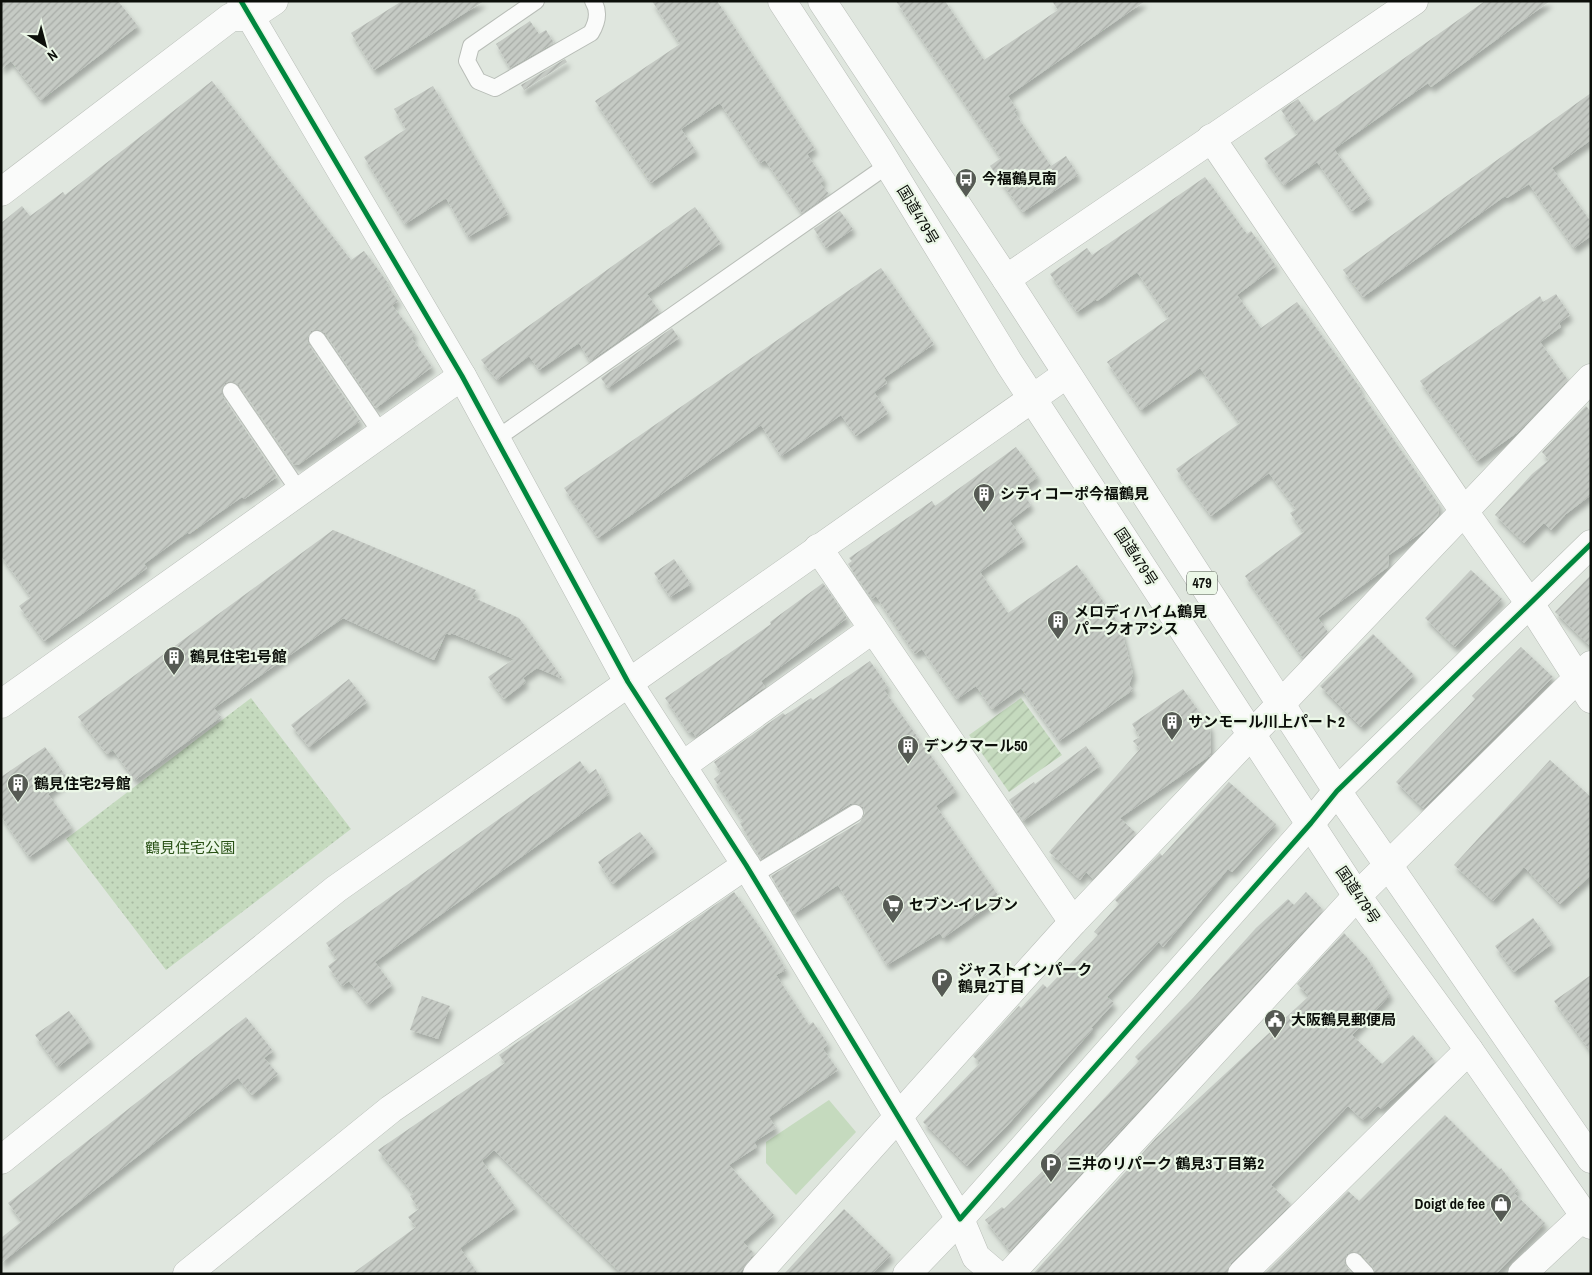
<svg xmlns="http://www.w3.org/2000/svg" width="1592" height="1275" font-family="'Archivo Narrow','Noto Sans JP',sans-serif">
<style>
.grass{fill:url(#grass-dots)}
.garden{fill:url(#garden-furrows)}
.pitch{fill:#c5dabe}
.building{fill:url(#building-hatch);filter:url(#shadow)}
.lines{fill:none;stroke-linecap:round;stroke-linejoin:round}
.lane-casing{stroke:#b8bdb7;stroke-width:18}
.street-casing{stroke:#b8bdb7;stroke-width:29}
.secondary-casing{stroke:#b8bdb7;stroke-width:29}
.highway-casing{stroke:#b8bdb7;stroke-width:29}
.lane{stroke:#fafbfa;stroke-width:16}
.street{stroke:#fafbfa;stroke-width:28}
.secondary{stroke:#fafbfa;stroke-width:28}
.highway{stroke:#fafbfa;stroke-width:28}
.cycleway-casing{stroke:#ebf7e7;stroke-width:8}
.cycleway{stroke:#00873e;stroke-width:5}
.labels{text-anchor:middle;stroke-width:4.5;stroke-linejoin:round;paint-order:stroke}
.shield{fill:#ebf7e7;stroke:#4f554c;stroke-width:1}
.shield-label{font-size:14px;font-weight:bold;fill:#0c0f0a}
.poi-label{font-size:15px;font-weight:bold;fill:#0c0f0a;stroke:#ebf7e7;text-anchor:start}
.street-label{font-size:15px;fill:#0c0f0a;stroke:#ebf7e7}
.park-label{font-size:15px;fill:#295116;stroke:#ebf7e7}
</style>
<defs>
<pattern id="grass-dots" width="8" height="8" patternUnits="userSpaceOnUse" patternTransform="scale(1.25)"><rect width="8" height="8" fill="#c5dabe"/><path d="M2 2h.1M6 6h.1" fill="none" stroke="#a8baa2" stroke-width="1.8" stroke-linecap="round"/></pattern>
<pattern id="garden-furrows" width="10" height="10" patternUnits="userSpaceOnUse" patternTransform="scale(1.25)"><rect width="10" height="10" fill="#c5dabe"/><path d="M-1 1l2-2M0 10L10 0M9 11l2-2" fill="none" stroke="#a8baa2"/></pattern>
<pattern id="building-hatch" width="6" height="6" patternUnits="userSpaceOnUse" patternTransform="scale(1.25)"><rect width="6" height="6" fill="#c5cac4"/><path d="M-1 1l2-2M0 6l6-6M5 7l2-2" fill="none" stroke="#a8aca7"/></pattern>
<filter id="shadow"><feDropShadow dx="3" dy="5.5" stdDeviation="2.5" flood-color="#0004"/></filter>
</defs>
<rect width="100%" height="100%" fill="#dfe6de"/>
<!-- grass -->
<polygon class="grass" points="251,698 351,829 166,970 66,839"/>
<!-- garden -->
<polygon class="garden" points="1021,698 1062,755 1009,792 969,735"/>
<!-- pitch -->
<polygon class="pitch" points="829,1100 856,1132 796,1195 766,1163 766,1142"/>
<!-- building -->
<g class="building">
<polygon points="1,1 118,1 138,26 41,100 11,61 1,69"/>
<polygon points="402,1 484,1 374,70 351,33"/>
<polygon points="652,1 717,1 815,149 807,154 824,180 820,183 829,194 802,213 765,160 760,163 720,103 681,129 696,151 651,183 595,101 680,44"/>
<polygon points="896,1 945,1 984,60 1058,10 1052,1 1145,1 1008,96 1017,110 1014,112 1051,166 1066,156 1078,175 1023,212 990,166 1001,158"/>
<polygon points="1485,1 1550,1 1431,87 1428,83 1334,149 1370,198 1352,211 1317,162 1284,185 1264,158 1298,134 1281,110 1298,99 1314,122"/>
<polygon points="530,21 539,34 546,30 554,43 510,68 496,44"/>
<polygon points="565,59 567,62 524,90 521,85"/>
<polygon points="212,81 351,260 364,251 388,283 386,284 398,301 392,305 415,335 411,337 432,367 376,408 325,333 317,329 311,331 307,339 309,345 360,421 298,465 296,464 294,465 239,385 231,381 225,383 221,391 223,397 277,477 244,499 242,497 189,534 188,532 144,564 147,568 44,641 19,606 31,597 1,556 1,223 22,206 30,216 63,192 65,195"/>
<polygon points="433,86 508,214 468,237 446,198 405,224 364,157 406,129 394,109"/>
<polygon points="1591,93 1591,140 1552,168 1591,222 1591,236 1574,248 1529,184 1507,198 1505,196 1363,297 1343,270"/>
<polygon points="1205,177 1247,234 1251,231 1276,266 1237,295 1261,328 1297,302 1361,389 1359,390 1439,505 1438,516 1425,530 1389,555 1388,567 1318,618 1328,632 1303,658 1245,576 1304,532 1290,513 1296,509 1269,473 1211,516 1176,469 1240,423 1200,368 1141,410 1107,362 1169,318 1137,272 1097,301 1096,299 1077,312 1050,274 1087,248 1092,255"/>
<polygon points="695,207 721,243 647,294 660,312 590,361 579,343 539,370 529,356 497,380 481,360"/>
<polygon points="840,211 853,229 826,248 814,229"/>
<polygon points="881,268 934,344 884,378 887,383 874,392 888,413 856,436 841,415 781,456 761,425 598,538 564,488"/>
<polygon points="1556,294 1570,315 1559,323 1561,327 1540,342 1568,380 1518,432 1477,461 1420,381 1540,296 1543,302"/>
<polygon points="672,328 679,338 608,388 601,378"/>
<polygon points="1586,406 1591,412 1591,495 1566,514 1551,530 1544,523 1524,543 1495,515 1532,474 1549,460 1542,452"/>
<polygon points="1016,447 1038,477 1020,490 1031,505 1010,521 1024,541 980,572 1008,613 1077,565 1120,625 1133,674 1129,685 1133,690 1059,741 1021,688 992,709 976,686 957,699 922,649 915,654 876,596 872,599 848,564 852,561 849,558 932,501 935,506"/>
<polygon points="333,530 476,590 472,597 519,618 563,679 537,668 523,678 526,682 504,699 488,677 514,659 451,633 450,635 446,633 434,660 343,618 214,708 221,717 135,780 113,750 107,754 78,717"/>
<polygon points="674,559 691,584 670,597 654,573"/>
<polygon points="1471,570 1502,599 1455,647 1425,618"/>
<polygon points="1591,575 1591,647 1555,612"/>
<polygon points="823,583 847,618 761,681 765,687 696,737 692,731 689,733 665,698 771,624 770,622"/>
<polygon points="1373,634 1414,675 1361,727 1320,686"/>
<polygon points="1521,647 1553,677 1423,808 1396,782 1475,699 1472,696"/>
<polygon points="870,661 888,687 884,690 956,791 936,806 1000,898 943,938 940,933 887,965 838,885 794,914 771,876 860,822 865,813 863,807 855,803 850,804 761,859 740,823 743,821 714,779 721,773 714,762 783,713 785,715 811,698 813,700"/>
<polygon points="349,679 367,702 309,747 291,725"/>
<polygon points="1183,689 1210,727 1211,755 1120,818 1136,833 1093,879 1086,872 1080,880 1049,852 1140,749 1133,741 1140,737 1132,724"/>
<polygon points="1086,746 1100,766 1023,821 1009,800 1034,782 1035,784"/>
<polygon points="45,747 68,779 48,794 72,827 29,857 1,816 1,777"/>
<polygon points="1550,760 1591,797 1591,875 1560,904 1524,867 1493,901 1454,865"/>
<polygon points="580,761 589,774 596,769 609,794 375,962 392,985 368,1005 349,981 342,986 328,966 337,959 326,943"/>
<polygon points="1229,782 1276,824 1232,872 1228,869 1163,947 1159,942 1107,997 1114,1003 1091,1028 1093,1029 1007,1126 967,1166 923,1122 980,1063 973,1056 1017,1008 1019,1006 1021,1008 1043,984 1047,988 1098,935 1094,932 1119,904 1115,900 1160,853 1162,856"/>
<polygon points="640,832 655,851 613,884 598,862"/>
<polygon points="734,892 766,936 786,970 776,975 809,1025 813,1022 828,1044 823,1049 838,1070 769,1117 776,1128 754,1142 757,1147 729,1165 774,1215 743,1242 754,1253 739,1274 622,1274 494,1150 482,1161 516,1208 460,1248 478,1274 352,1274 416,1227 408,1217 419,1209 410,1196 414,1194 378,1150 505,1063 499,1055"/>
<polygon points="1306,892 1323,910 1010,1251 985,1220 1002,1207 1004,1209 1055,1159 1051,1155 1139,1061 1135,1057 1193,998 1256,928 1288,899 1294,905"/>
<polygon points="1533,918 1552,944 1514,972 1495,946"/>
<polygon points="1344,933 1367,958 1390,995 1352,1035 1382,1064 1413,1035 1435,1061 1381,1109 1378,1106 1363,1120 1348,1106 1271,1185 1291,1204 1231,1263 1227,1274 1033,1274 1156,1138 1309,996 1297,984"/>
<polygon points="1591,975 1591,1052 1554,1001"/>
<polygon points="422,996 450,1006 438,1039 410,1030"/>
<polygon points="69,1011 91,1041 58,1067 35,1035"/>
<polygon points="246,1017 273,1051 264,1058 278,1074 252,1095 238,1078 1,1263 1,1238 22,1221 8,1203"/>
<polygon points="1445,1115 1500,1170 1501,1168 1518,1190 1514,1193 1545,1223 1496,1274 1376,1274 1373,1267 1361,1254 1352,1251 1347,1254 1344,1263 1352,1274 1264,1274 1348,1191 1359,1201"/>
<polygon points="844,1209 891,1255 872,1274 784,1274"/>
</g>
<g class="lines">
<!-- lane casing -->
<g class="lane-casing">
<g id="lane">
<path d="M 536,1 L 471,46 L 467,61 L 478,81 L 495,88 L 591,33 C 597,23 600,12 593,1"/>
<polyline points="317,339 381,433"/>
<polyline points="231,391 299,491"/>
<polyline points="496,439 888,165"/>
<polyline points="752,876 855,813"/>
<polyline points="1354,1261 1366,1274"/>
</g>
</g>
<!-- street casing -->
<g class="street-casing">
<g id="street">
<polyline points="241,1 462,376 628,682 746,865 960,1219"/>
<polyline points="1,192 231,17 250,17 274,1"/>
<polyline points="1006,279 1414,1"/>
<polyline points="818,548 1073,922"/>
<polyline points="1,704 462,376"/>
<polyline points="682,766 873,629"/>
<polyline points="1,1160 336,889 1067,374"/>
<polyline points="187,1274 391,1109 746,865"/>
<polyline points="757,1274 1073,922 1591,378"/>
<polyline points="1010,1274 1357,896 1591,665"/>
<polyline points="1242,1274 1469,1050"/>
<polyline points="1522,1274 1584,1216"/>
</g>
</g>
<!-- secondary casing -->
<g class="secondary-casing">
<g id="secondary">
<polyline points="1211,138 1463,510 1531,605 1591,699"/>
<polyline points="960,1219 976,1257 996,1274"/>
<polyline points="907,1274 960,1219 1311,823 1337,791 1591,544"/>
</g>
</g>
<!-- highway casing -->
<g class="highway-casing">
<g id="highway">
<polyline points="782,1 879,150 1009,363 1357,896 1469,1050 1591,1225"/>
<polyline points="822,1 1006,279 1337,791 1591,1159"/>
</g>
</g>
<!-- lane -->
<use href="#lane" class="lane"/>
<!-- street -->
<use href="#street" class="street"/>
<!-- secondary -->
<use href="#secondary" class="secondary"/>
<!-- highway -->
<use href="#highway" class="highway"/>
<!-- cycleway casing -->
<g class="cycleway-casing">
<polyline id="cycleway" points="241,1 462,376 628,682 746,865 960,1219 1311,823 1337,791 1591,544"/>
</g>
<!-- cycleway -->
<use href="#cycleway" class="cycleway"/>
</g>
<!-- icons -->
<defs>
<g id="bus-pin" transform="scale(1.125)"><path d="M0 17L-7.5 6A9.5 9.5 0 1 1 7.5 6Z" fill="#565a54" stroke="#ebf7e7"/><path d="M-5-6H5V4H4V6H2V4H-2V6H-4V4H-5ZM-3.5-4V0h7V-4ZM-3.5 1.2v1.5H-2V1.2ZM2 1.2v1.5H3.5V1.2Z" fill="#fff"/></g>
<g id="building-pin" transform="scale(1.125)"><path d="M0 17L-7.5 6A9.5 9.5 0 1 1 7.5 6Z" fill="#565a54" stroke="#ebf7e7"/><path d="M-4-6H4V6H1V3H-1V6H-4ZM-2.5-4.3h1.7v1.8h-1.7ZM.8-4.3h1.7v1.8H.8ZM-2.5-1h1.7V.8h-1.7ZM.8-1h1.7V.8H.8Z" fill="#fff"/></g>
<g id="supermarket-pin" transform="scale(1.125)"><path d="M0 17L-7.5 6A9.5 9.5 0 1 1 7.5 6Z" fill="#565a54" stroke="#ebf7e7"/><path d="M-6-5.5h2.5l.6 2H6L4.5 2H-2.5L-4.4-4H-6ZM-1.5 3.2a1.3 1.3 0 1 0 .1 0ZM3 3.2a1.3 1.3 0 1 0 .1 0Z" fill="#fff"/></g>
<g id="parking-pin" transform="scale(1.125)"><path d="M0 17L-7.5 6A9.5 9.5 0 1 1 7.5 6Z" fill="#565a54" stroke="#ebf7e7"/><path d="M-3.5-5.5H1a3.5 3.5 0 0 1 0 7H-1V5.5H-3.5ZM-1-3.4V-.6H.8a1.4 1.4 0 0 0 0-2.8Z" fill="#fff"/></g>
<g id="civic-pin" transform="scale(1.125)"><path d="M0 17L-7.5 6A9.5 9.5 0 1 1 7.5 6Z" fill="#565a54" stroke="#ebf7e7"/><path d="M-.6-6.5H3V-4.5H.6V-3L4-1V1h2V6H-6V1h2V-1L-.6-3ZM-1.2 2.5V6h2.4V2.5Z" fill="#fff"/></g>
<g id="shop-pin" transform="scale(1.125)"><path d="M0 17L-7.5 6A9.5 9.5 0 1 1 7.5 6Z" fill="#565a54" stroke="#ebf7e7"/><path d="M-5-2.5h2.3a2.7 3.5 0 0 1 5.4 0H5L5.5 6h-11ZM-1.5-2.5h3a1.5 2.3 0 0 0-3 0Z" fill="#fff"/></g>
</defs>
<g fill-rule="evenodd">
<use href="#bus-pin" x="966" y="179"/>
<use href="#building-pin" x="984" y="494"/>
<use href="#building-pin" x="1058" y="621"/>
<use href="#building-pin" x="174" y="657"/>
<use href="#building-pin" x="1172" y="722"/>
<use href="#building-pin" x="908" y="746"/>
<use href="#building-pin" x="18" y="784"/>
<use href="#supermarket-pin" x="893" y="905"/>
<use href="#parking-pin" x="942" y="979"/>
<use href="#civic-pin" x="1275" y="1020"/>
<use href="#parking-pin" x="1051" y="1164"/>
<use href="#shop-pin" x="1501" y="1204"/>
</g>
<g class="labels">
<!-- shield labels -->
<rect class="shield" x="1187" y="571.5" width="30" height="23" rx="4"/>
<g class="shield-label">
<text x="1202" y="588">479</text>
</g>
<!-- poi labels -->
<g class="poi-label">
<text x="982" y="184">今福鶴見南</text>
<text x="1000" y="499">シティコーポ今福鶴見</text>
<text x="1074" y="617">メロディハイム鶴見<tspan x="1074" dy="17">パークオアシス</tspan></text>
<text x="190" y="662">鶴見住宅1号館</text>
<text x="1188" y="727">サンモール川上パート2</text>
<text x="924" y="751">デンクマール50</text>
<text x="34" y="789">鶴見住宅2号館</text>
<text x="909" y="910">セブン-イレブン</text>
<text x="958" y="975">ジャストインパーク<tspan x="958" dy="17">鶴見2丁目</tspan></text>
<text x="1291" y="1025">大阪鶴見郵便局</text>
<text x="1067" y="1169">三井のリパーク 鶴見3丁目第2</text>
<text x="1485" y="1209" text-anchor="end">Doigt de fee</text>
</g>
<!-- street labels -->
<g class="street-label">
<text transform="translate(918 215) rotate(59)" y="5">国道479号</text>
<text transform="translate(1136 557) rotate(57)" y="5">国道479号</text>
<text transform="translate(1358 895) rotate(56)" y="5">国道479号</text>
</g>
<!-- park labels -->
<g class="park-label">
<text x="190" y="853">鶴見住宅公園</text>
</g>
</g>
<!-- border -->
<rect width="1592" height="1275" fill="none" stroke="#0c0f0a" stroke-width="5"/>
<!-- north arrow -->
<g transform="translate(45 45) rotate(144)" stroke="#ebf7e7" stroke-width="4" paint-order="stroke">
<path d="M0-4L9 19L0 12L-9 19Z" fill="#0c0f0a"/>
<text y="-8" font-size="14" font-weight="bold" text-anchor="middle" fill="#0c0f0a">N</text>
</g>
</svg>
